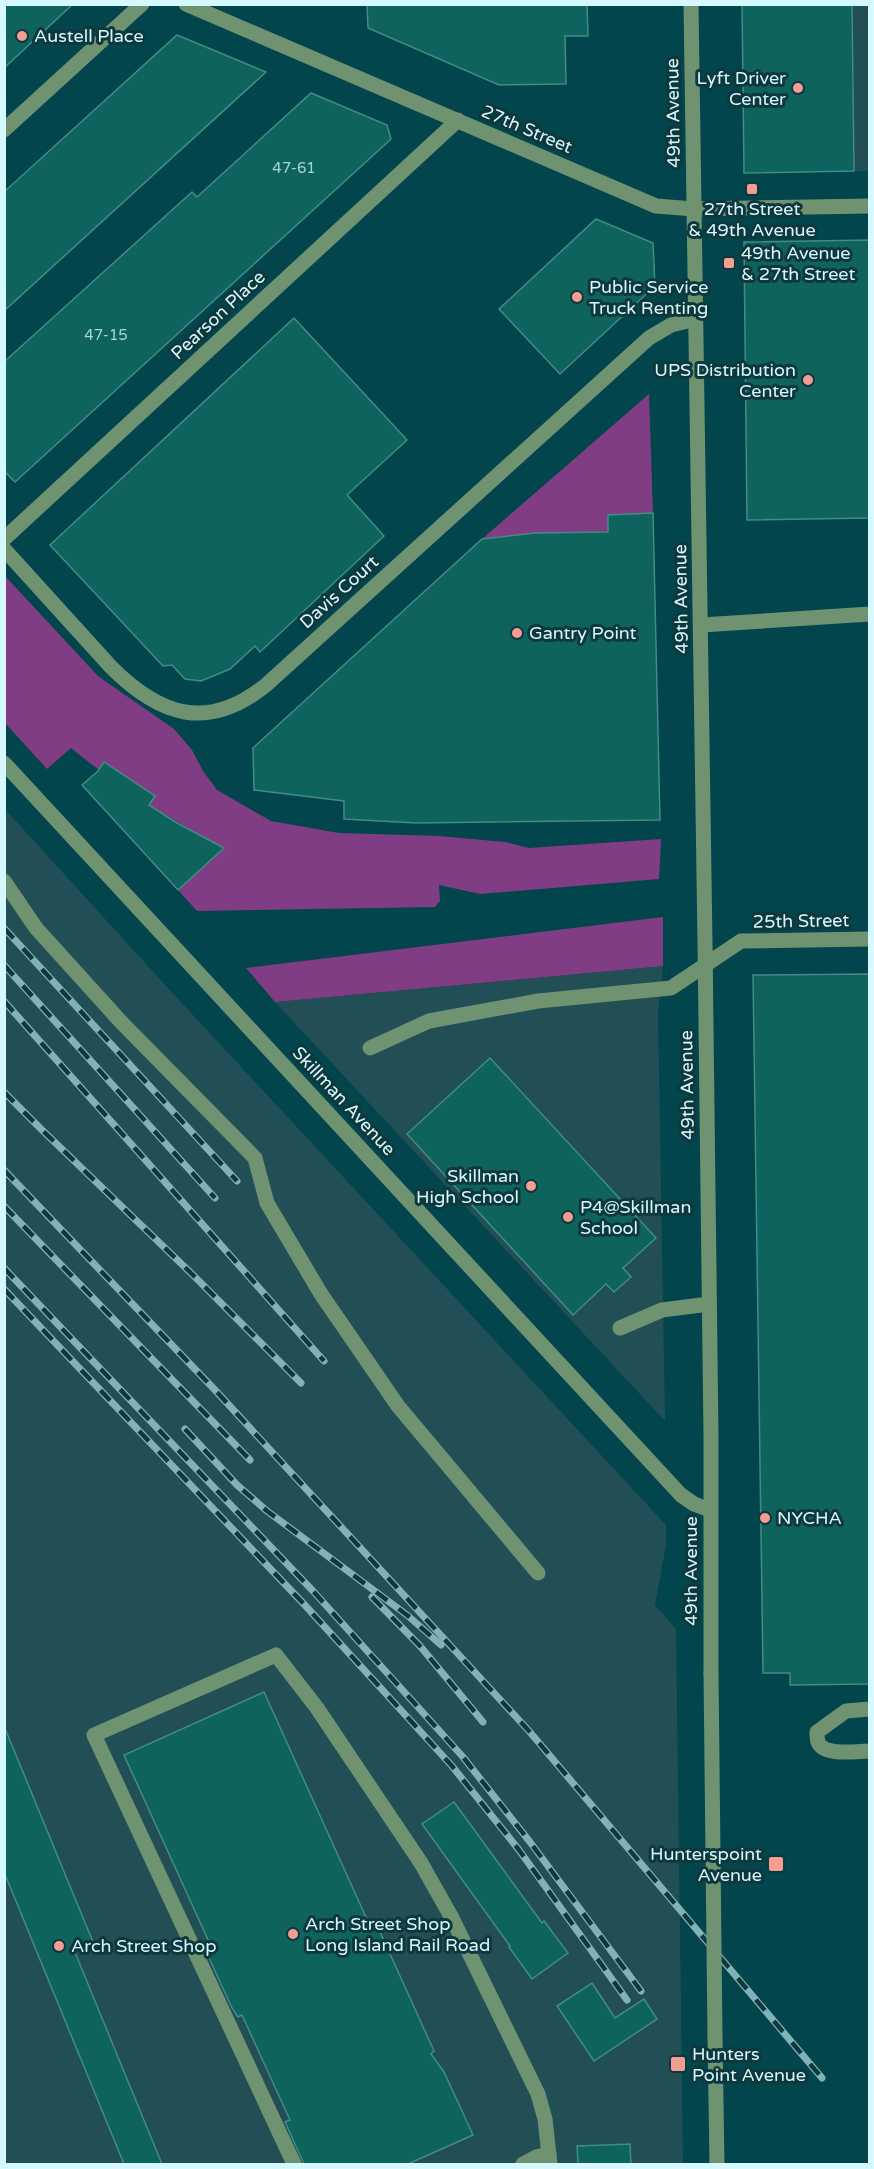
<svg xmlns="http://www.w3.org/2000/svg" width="874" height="2169" font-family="'Varela Round',sans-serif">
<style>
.built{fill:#214f55}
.green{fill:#813d83}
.building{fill:#0e645d;stroke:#418c85;stroke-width:1.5}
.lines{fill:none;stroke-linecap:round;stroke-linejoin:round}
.minor{stroke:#6f9271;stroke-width:15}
.rail-casing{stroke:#81b2b7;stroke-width:7}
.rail{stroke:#0f383d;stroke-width:4.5;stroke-dasharray:14;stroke-linecap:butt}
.minor-bridge{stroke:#6f9271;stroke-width:15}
.poi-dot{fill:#f59c93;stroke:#0f383d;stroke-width:2}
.labels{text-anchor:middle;stroke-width:6;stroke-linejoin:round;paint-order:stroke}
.number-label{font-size:15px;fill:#a3d4d6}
.poi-label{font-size:18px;fill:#d5f9fe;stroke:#0f383d;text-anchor:start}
.street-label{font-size:18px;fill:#d5f9fe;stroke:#0f383d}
</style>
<rect width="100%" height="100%" fill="#02454c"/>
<!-- built -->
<g class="built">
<polygon points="852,5 869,5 869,171 854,171"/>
<polygon points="4,808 167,987 666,1525 666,1545 655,1605 676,1629 683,2164 5,2164"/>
<polygon points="663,966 658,1012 665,1421 275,1002"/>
</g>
<!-- green -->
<g class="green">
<polygon points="649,394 653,513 608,515 608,532 482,539"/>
<path d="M 5,576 L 98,676 L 174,729 L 192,750 L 203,771 L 217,790 L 271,821 L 339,833 L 439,836 L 505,842 L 529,848 L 661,839 L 659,879 L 480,894 L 439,885 L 440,901 L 435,907 L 197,911 L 178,890 L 224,848 C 170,819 118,787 71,748 L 47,769 L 5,723 Z"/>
<polygon points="663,917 663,966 275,1002 246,968"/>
</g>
<!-- building -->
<g class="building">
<polygon points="4,4 73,4 4,68"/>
<polygon points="367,4 587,4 588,36 565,36 566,84 499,85 368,28"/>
<polygon points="742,4 852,4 854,171 744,173"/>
<polygon points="177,35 266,72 4,311 4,192"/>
<polygon points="311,93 387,125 391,139 15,482 4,471 4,362 192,192 197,197"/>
<polygon points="596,219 653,243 655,286 560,374 499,309"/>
<polygon points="870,240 870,518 747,520 744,242"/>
<polygon points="294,318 407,440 347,495 384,536 260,652 255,646 230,669 201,681 185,679 172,665 163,666 50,545"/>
<polygon points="653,513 660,820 416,823 344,819 344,801 254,790 253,748 482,539 536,533 608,532 608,515"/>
<polygon points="104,762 155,796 149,805 177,823 224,848 178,890 82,785 98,771"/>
<polygon points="870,974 870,1684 790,1685 790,1673 763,1673 753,975"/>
<polygon points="490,1058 656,1238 623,1268 631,1277 614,1292 606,1284 573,1315 407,1134"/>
<polygon points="264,1692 370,1926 376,1923 434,2051 431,2054 444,2072 473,2135 408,2164 304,2164 285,2122 290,2120 242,2015 238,2017 232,2008 209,1958 205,1944 209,1942 124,1755"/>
<polygon points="4,1726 93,1942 74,1950 162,2164 124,2164 4,1872"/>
<polygon points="454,1802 542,1923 544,1921 568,1953 532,1979 509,1947 510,1946 422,1824"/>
<polygon points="592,1983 615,2018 644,1999 657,2019 594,2061 557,2006"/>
<polygon points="630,2144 631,2164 578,2164 577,2146"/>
</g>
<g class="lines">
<!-- minor -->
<g class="minor">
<polyline points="186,4 656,206 694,209 870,206"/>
<polyline points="691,4 705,943 711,1437 711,1673"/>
<polyline points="4,130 142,4"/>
<polyline points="4,539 458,120"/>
<path d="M 4,549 L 111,667 C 160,716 208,732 266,685 L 649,338 L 671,325 L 696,319"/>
<polyline points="701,625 870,614"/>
<polyline points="4,763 681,1495 694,1504 710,1510"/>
<polyline points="4,881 36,928 122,1023 255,1158 267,1203 321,1294 398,1406 538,1573"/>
<polyline points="370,1048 429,1021 538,1001 671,988 741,941 870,939"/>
<polyline points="620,1328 662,1310 709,1304"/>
<path d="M 870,1709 L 846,1711 L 817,1732 C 817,1736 817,1739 818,1742 C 824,1757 857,1751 870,1751"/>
<polyline points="715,2037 717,2164"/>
<polyline points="294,2164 94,1735 276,1655 317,1708 421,1863 452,1918 538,2094 545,2119 550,2164"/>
<polyline points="523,2164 536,2157 549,2154"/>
</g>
<!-- rail casing -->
<g class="rail-casing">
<g id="rail">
<polyline points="4,928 237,1181"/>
<polyline points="4,965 215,1198"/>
<polyline points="4,1001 324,1361"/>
<polyline points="4,1092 41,1129 192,1274 301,1383"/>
<polyline points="4,1170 215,1390 529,1731 822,2078"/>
<polyline points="4,1206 250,1460"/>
<polyline points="4,1268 313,1591 463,1757 530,1842 641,1991"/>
<polyline points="4,1289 302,1602 452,1766 519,1850 627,2000"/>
<polyline points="185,1429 237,1485 267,1511 407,1615 441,1645"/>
<polyline points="372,1597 420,1646 483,1722"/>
</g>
</g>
<!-- rail -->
<use href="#rail" class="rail"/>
<!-- minor-bridge -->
<polyline class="minor-bridge" points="711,1673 715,2037"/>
</g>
<!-- markers -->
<g class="poi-dot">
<circle cx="22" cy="36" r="6"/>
<circle cx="798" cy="88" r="6"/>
<rect x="746" y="183" width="12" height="12" rx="3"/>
<rect x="723" y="257" width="12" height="12" rx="3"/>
<circle cx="577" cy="297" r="6"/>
<circle cx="808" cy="380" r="6"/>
<circle cx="517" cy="633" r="6"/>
<circle cx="531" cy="1186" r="6"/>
<circle cx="568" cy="1217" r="6"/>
<circle cx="765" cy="1518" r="6"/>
<rect x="768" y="1856" width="16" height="16" rx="3"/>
<circle cx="293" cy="1934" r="6"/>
<circle cx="59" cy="1946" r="6"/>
<rect x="670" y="2056" width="16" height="16" rx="3"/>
</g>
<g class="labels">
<!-- number labels -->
<g class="number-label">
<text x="294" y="173">47-61</text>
<text x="106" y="340">47-15</text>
</g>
<!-- poi labels -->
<g class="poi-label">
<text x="34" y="42">Austell Place</text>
<text x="786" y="84" text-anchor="end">Lyft Driver<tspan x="786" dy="21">Center</tspan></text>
<text x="752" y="215" text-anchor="middle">27th Street<tspan x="752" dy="21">&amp; 49th Avenue</tspan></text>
<text x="741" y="259">49th Avenue<tspan x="741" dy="21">&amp; 27th Street</tspan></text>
<text x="589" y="293">Public Service<tspan x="589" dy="21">Truck Renting</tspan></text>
<text x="796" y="376" text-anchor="end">UPS Distribution<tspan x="796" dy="21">Center</tspan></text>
<text x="529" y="639">Gantry Point</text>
<text x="519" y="1182" text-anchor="end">Skillman<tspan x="519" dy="21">High School</tspan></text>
<text x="580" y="1213">P4@Skillman<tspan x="580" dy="21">School</tspan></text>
<text x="777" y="1524">NYCHA</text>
<text x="762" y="1860" text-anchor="end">Hunterspoint<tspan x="762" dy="21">Avenue</tspan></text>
<text x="305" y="1930">Arch Street Shop<tspan x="305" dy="21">Long Island Rail Road</tspan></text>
<text x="71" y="1952">Arch Street Shop</text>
<text x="692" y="2060">Hunters<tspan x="692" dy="21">Point Avenue</tspan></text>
</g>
<!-- street labels -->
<g class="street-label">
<text transform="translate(673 113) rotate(-91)" y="6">49th Avenue</text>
<text transform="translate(527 129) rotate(23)" y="6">27th Street</text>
<text transform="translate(218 315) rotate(-43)" y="6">Pearson Place</text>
<text transform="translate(339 592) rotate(-42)" y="6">Davis Court</text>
<text transform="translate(681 599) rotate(-91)" y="6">49th Avenue</text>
<text transform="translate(801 921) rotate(-1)" y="6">25th Street</text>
<text transform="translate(687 1085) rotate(-91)" y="6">49th Avenue</text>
<text transform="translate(344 1101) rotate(47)" y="6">Skillman Avenue</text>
<text transform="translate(691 1571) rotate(-90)" y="6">49th Avenue</text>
</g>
</g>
<!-- border -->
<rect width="874" height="2169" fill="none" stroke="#d5f9fe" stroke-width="12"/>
</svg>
